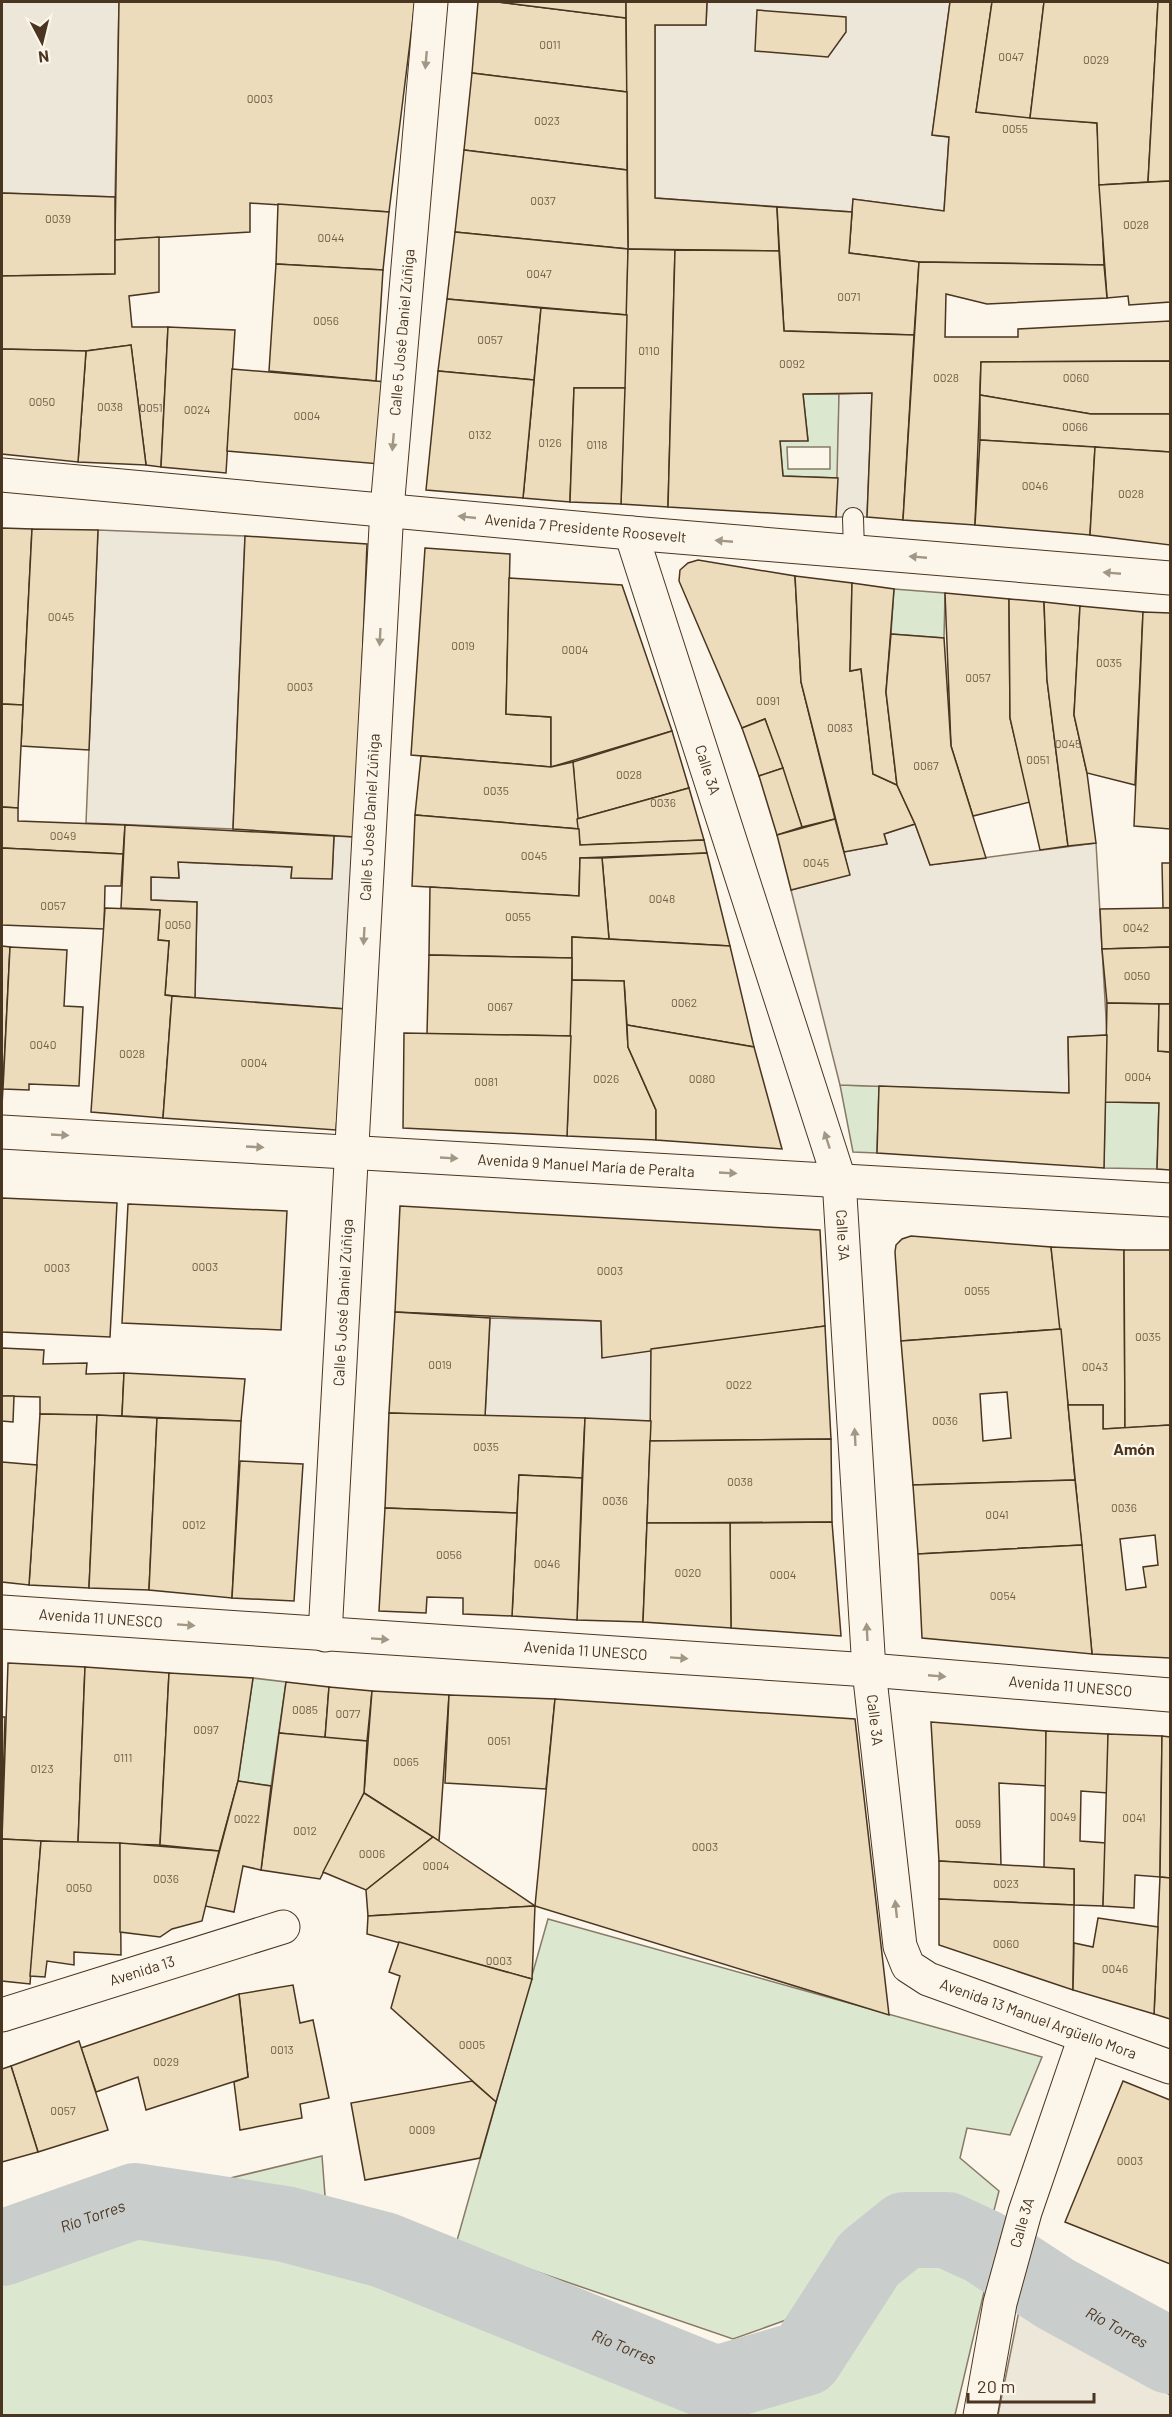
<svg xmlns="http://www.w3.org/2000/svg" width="1172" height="2417" font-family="Barlow,sans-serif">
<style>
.green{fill:#dce7d0;stroke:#887966;stroke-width:1.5;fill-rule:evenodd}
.parking{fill:#ede7d9;stroke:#887966;stroke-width:1.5}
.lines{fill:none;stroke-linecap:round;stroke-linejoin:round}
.river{stroke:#c9cecd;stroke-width:76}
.building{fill:#ecdcbc;stroke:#4a3520;stroke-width:1.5;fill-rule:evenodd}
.lane-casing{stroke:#4a3520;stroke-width:22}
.street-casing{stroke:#4a3520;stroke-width:35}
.secondary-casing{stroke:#4a3520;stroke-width:35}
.lane{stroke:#fbf6e9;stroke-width:20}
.street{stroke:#fbf6e9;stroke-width:33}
.secondary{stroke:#fbf6e9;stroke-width:33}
.oneway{fill:#a29684}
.labels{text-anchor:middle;stroke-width:4.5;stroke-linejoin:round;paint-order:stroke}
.number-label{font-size:12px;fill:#725f47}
.street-label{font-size:15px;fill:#4a3520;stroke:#fbf6e9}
.neighbourhood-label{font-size:16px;font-weight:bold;fill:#4a3520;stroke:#fbf6e9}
.water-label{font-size:16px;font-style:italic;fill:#4a3520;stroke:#fbf6e9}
</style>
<rect width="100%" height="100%" fill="#fbf6e9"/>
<!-- green -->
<g class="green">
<path d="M 803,394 L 839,394 L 838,478 L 783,476 L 780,441 L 808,440 ZM 787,447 L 830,447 L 830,469 L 788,469 Z"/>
<polygon points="894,589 945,593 944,638 891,634"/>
<polygon points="840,1085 879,1086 877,1153 853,1152"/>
<polygon points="1105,1102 1159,1103 1157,1169 1104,1168"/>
<polygon points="253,1678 286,1682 271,1786 238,1781"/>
<polygon points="548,1919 1042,2057 1010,2135 967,2128 960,2158 999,2191 990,2226 922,2203 851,2243 817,2309 733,2339 456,2244"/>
<polygon points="322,2156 328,2235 384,2250 716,2384 805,2358 900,2246 920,2255 939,2247 989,2271 955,2415 2,2415 2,2248 135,2201"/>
</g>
<!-- parking -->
<g class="parking">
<polygon points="2,2 119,2 115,197 2,193"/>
<polygon points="707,2 950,2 932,135 949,137 944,211 853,199 852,212 655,198 655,25 706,25"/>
<polygon points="872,393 867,517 836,517 839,394"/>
<polygon points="98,530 245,536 233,829 86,823"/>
<polygon points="915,824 930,865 1096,843 1107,1035 1068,1037 1069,1093 840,1085 791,890 849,874 844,852 887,844 884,834"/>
<polygon points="334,836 355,837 346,1009 195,998 197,902 151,900 151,877 179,878 178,862 292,867 291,878 332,878"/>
<polygon points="490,1318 601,1321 602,1357 651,1349 651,1421 485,1417"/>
<polygon points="1022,2296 1170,2395 1170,2415 998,2415"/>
</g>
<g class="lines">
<!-- river -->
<path class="river" id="s1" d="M 2,2248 L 135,2201 L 285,2224 L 384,2250 L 716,2384 L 805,2358 L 869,2259 L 905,2230 L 947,2230 L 984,2247 L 1056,2294 L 1170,2356"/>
</g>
<!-- building -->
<g class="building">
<polygon points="119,2 415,2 389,212 250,203 250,232 115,240"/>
<polygon points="478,2 498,2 626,18 627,92 472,73"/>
<polygon points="498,2 626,2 626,18"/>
<polygon points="626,2 707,2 706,25 655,25 655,198 777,207 779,251 628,249"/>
<polygon points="950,2 992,2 976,112 1097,123 1104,265 919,262 849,253 853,199 944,211 949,137 932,135"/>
<polygon points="992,2 1044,2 1030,118 976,112"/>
<polygon points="1044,2 1158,2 1148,182 1099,185 1097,123 1030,118"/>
<polygon points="1158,2 1170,2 1170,181 1148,182"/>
<polygon points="757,10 846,17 846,32 828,57 755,51"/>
<polygon points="472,73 627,92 627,170 464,150"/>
<polygon points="464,150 627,170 628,249 455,232"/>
<polygon points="1170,181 1170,302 1129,305 1128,296 1107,298 1099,185"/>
<polygon points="2,193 115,197 115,274 2,276"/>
<polygon points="278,204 389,212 383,270 276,264"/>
<polygon points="777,207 852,212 849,253 919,262 914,335 784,331"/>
<polygon points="455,232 628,249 627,315 447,299"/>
<polygon points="159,237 159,292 129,296 132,327 168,327 161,467 146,465 131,345 86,351 2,349 2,276 115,274 115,240"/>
<polygon points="628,249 675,250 668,507 621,504"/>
<polygon points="675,250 779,251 784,331 914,335 903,520 867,517 872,393 803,394 808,441 780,441 783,476 838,478 836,517 668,507"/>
<polygon points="919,262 1104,265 1107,298 987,304 946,294 945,337 1018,337 1018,329 1170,321 1170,361 981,362 975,525 903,520"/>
<polygon points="276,264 383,270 376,381 269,371"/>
<polygon points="447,299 541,308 534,380 438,371"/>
<polygon points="541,308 627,315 625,388 574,388 570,502 523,498"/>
<polygon points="168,327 235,330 226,473 161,467"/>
<polygon points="131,345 146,465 78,462 86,351"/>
<polygon points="2,349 86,351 78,462 2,454"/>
<polygon points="1170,361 1170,414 1091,414 980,395 981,362"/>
<polygon points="232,369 387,382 380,464 227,451"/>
<polygon points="438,371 534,380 523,498 426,490"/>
<polygon points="574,388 625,388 621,504 570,502"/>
<polygon points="980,395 1091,414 1170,414 1170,452 980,440"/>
<polygon points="980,440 1095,447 1090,535 975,525"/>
<polygon points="1095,447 1170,452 1170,545 1090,535"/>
<polygon points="2,528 32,529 23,705 2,704"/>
<polygon points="32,529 98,530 89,750 21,746"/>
<polygon points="245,536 367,544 355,837 233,829"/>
<polygon points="425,548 510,554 506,714 551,717 551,767 411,755"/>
<polygon points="698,560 795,576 801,682 835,819 802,827 765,719 742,728 679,581 680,570 688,563"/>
<polygon points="795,576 852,583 850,671 861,669 873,774 897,785 915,824 884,834 887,844 844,852 801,682"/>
<polygon points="509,578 622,585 672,731 551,767 551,717 506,714"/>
<polygon points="852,583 894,589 886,692 897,785 873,774 861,669 850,671"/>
<polygon points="945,593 1009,599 1010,718 1030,802 973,816 951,746"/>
<polygon points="1009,599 1044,602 1047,680 1068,846 1040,850 1010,718"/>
<polygon points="1044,602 1080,606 1074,715 1087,773 1096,843 1068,846 1047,680"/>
<polygon points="1080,606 1143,612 1135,785 1087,773 1074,715"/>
<polygon points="1143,612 1170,613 1170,829 1134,826"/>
<polygon points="891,634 944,638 951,746 986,858 930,865 915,824 897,785 886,692"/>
<polygon points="2,704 23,705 18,808 2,807"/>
<polygon points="765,719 783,768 759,776 742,728"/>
<polygon points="672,731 689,788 577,819 573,762"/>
<polygon points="421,756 551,767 573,762 579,829 415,815"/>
<polygon points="783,768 802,827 777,835 759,776"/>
<polygon points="689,788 704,840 580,845 577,819"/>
<polygon points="2,807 18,808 18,821 125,825 123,854 2,848"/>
<polygon points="415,815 579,829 580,845 704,840 707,853 580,858 579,896 412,886"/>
<polygon points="835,819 850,875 791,890 777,835"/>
<polygon points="125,825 334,836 332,879 291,878 292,867 178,862 179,878 151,877 151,900 197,902 195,998 165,995 169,941 158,940 160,910 121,908"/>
<polygon points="2,848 123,854 121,886 105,886 104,929 2,925"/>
<polygon points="707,853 730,946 609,939 602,858"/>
<polygon points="580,858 602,858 609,939 572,937 572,958 429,955 430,887 579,896"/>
<polygon points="1162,863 1170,863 1170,908 1163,908"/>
<polygon points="105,908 160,910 158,940 169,941 165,995 172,996 163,1118 91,1112"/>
<polygon points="1163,908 1170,908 1170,947 1102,949 1100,909"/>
<polygon points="572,937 730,946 754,1047 627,1025 624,981 572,980"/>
<polygon points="2,946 10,947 2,1106"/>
<polygon points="10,947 67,950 64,1006 83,1007 79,1086 29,1084 29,1090 3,1089"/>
<polygon points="1170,947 1170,1004 1107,1003 1102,949"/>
<polygon points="429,955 572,958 571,1036 427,1034"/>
<polygon points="572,980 624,981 628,1047 656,1110 656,1140 567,1136"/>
<polygon points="172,996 346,1009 336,1130 163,1118"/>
<polygon points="1107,1003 1159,1004 1158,1051 1170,1052 1170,1170 1157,1169 1159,1103 1105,1102"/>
<polygon points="1159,1004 1170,1004 1170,1052 1158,1051"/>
<polygon points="627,1025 754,1047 782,1149 656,1140 656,1110 628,1047"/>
<polygon points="404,1033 571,1036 567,1136 403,1128"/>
<polygon points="1107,1035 1104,1168 877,1153 879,1086 1069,1093 1068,1037"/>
<polygon points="2,1198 117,1203 110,1337 2,1332"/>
<polygon points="128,1204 287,1211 281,1330 122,1323"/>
<polygon points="400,1206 820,1230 825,1326 602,1358 601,1321 395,1312"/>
<polygon points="911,1236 1051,1247 1061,1329 901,1341 895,1252 896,1245 902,1239"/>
<polygon points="1051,1247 1124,1250 1125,1428 1103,1429 1103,1405 1068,1405"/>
<polygon points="1124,1250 1170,1250 1170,1425 1125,1428"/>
<polygon points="395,1312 490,1318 485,1417 389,1413"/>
<polygon points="825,1326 831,1439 650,1441 651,1349"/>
<path d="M 1061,1329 L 1075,1480 L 913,1485 L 901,1341 ZM 1007,1392 L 1011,1438 L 983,1441 L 980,1394 Z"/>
<polygon points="2,1348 44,1350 43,1364 87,1363 86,1374 124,1373 122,1416 40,1414 40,1397 2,1396"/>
<polygon points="124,1373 245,1379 241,1421 122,1416"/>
<polygon points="2,1396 14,1396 13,1422 2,1421"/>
<path d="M 1068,1405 L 1103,1405 L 1103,1429 L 1170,1425 L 1170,1658 L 1092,1654 ZM 1155,1535 L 1158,1565 L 1143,1567 L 1146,1587 L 1126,1590 L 1120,1539 Z"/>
<polygon points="389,1413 585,1418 582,1478 519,1475 517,1513 385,1508"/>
<polygon points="40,1414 97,1415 89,1588 29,1585"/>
<polygon points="97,1415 157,1418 149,1590 89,1588"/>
<polygon points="157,1418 241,1421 232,1598 149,1590"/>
<polygon points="585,1418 651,1421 643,1622 577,1620"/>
<polygon points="831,1439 832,1522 647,1523 650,1441"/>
<polygon points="240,1461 303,1464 294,1601 232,1598"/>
<polygon points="2,1462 37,1465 29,1585 2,1582"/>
<polygon points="519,1475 582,1478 577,1620 512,1616"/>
<polygon points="1075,1480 1082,1545 918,1554 913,1485"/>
<polygon points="385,1508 517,1513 512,1616 463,1614 463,1598 427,1597 426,1613 379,1611"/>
<polygon points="832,1522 841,1636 731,1628 730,1523"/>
<polygon points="647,1523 730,1523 731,1628 643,1622"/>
<polygon points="1082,1545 1092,1654 922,1638 918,1554"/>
<polygon points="8,1663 85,1667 78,1843 2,1839"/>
<polygon points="85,1667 169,1673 160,1845 78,1843"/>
<polygon points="169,1673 253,1678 238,1781 219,1851 160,1845"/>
<polygon points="286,1682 329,1687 325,1738 279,1733"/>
<polygon points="329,1687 372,1691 367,1741 325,1738"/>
<polygon points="372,1691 449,1695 439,1841 364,1793"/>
<polygon points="449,1695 555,1699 546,1789 445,1783"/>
<polygon points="555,1699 855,1719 889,2015 535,1906"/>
<polygon points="2,1717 5,1717 2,1820"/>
<polygon points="931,1722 1046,1731 1047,1786 999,1783 1001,1865 939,1861"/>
<polygon points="1046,1731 1108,1734 1108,1793 1081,1791 1080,1841 1106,1843 1103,1906 1074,1905 1074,1869 1044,1868"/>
<polygon points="279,1733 367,1741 364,1793 320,1879 261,1870"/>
<polygon points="1108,1734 1162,1736 1160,1877 1135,1875 1134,1908 1103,1906"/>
<polygon points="1162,1736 1170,1737 1170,1878 1160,1877"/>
<polygon points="238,1781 271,1786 261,1870 243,1866 234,1912 205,1906"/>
<polygon points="364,1793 433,1837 366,1890 323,1872"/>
<polygon points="433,1837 439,1841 535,1906 368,1916 366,1890"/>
<polygon points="2,1839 41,1841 30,1984 2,1981"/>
<polygon points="41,1841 120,1843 121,1955 74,1952 74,1965 47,1961 45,1977 30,1976"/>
<polygon points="120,1843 219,1851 202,1921 172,1929 160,1937 120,1932"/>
<polygon points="939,1861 1074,1869 1074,1905 939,1899"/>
<polygon points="1160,1877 1170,1878 1170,2019 1154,2014"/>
<polygon points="939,1899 1074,1905 1073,1990 939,1945"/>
<polygon points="535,1906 532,1979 367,1934 368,1916"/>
<polygon points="1098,1918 1158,1927 1154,2014 1073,1990 1074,1943 1093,1947"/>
<polygon points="399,1942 532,1979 496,2102 391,2008 400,1976 389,1972"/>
<polygon points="293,1985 300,2023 313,2020 329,2098 300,2104 302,2118 240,2130 234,2082 248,2077 239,1994"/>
<polygon points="239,1994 248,2077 146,2110 138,2077 96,2092 81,2048"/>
<polygon points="79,2041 108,2130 38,2152 11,2066"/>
<polygon points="11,2066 38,2152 2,2162 2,2069"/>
<polygon points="472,2081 496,2102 480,2158 365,2180 351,2103"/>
<polygon points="1123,2081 1170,2100 1170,2264 1065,2222"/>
</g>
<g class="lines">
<!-- lane casing -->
<g class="lane-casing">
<polyline id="lane" points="853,518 854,551"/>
</g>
<!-- street casing -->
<g class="street-casing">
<g id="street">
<path id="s2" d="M 631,533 L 839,1179 L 869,1670 L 900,1946 L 908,1966 L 928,1979 L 1170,2067"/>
<path id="s3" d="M 2,1612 L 869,1670 L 1170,1695"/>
<path id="s4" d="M 325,1635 L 387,509 L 431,2"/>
<path id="s5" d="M 2,2015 L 283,1927"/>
<path id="s6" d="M 980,2416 L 1000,2303 L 1025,2212 L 1085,2037"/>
</g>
</g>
<!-- secondary casing -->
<g class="secondary-casing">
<g id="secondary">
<path id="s7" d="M 2,475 L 631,533 L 1170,578"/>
<path id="s8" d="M 2,1132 L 1170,1200"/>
</g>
</g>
<!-- lane -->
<use href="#lane" class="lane"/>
<!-- street -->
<use href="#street" class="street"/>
<!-- secondary -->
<use href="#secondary" class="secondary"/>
</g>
<!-- one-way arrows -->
<defs><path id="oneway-solid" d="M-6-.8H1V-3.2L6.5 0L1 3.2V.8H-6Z" transform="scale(1.5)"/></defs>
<g class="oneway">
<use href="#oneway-solid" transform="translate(426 60) rotate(95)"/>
<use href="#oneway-solid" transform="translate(393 442) rotate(95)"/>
<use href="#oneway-solid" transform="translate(467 517) rotate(-174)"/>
<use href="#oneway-solid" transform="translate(724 541) rotate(-175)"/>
<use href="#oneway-solid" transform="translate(918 557) rotate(-175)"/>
<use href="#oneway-solid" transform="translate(1112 573) rotate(-175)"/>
<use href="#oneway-solid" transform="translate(380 637) rotate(93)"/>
<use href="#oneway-solid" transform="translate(364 936) rotate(93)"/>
<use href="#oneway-solid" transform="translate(60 1135) rotate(3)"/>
<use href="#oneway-solid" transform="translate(827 1140) rotate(-108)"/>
<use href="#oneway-solid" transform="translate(255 1147) rotate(3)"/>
<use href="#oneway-solid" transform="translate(449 1158) rotate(3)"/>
<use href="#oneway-solid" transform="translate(728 1173) rotate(3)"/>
<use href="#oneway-solid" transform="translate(855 1437) rotate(-93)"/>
<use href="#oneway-solid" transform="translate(186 1625) rotate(4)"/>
<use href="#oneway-solid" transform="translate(867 1632) rotate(-93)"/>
<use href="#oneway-solid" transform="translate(380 1639) rotate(4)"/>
<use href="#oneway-solid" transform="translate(679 1658) rotate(4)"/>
<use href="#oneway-solid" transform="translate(937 1676) rotate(5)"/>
<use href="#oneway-solid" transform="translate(896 1909) rotate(-96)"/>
</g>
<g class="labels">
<!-- number labels -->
<g class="number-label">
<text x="550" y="49">0011</text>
<text x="1011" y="61">0047</text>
<text x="1096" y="64">0029</text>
<text x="260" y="103">0003</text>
<text x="547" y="125">0023</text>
<text x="1015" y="133">0055</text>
<text x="543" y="205">0037</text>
<text x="58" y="223">0039</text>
<text x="1136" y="229">0028</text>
<text x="331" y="242">0044</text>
<text x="539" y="278">0047</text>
<text x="849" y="301">0071</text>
<text x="326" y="325">0056</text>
<text x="490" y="344">0057</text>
<text x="649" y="355">0110</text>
<text x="792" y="368">0092</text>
<text x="946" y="382">0028</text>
<text x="1076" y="382">0060</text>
<text x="42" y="406">0050</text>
<text x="110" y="411">0038</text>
<text x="151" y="412">0051</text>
<text x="197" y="414">0024</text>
<text x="307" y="420">0004</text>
<text x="1075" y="431">0066</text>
<text x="480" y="439">0132</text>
<text x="550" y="447">0126</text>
<text x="597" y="449">0118</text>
<text x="1035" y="490">0046</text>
<text x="1131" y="498">0028</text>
<text x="61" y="621">0045</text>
<text x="463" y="650">0019</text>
<text x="575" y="654">0004</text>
<text x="1109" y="667">0035</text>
<text x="978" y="682">0057</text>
<text x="300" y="691">0003</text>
<text x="768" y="705">0091</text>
<text x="840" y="732">0083</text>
<text x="1068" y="748">0045</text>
<text x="1038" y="764">0051</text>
<text x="926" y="770">0067</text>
<text x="629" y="779">0028</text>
<text x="496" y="795">0035</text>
<text x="663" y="807">0036</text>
<text x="63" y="840">0049</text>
<text x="534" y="860">0045</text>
<text x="816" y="867">0045</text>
<text x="662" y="903">0048</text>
<text x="53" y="910">0057</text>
<text x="518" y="921">0055</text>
<text x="178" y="929">0050</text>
<text x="1136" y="932">0042</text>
<text x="1137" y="980">0050</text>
<text x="684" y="1007">0062</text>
<text x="500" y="1011">0067</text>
<text x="43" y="1049">0040</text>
<text x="132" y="1058">0028</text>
<text x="254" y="1067">0004</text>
<text x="1138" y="1081">0004</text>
<text x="606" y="1083">0026</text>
<text x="702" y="1083">0080</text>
<text x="486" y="1086">0081</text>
<text x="205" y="1271">0003</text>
<text x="57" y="1272">0003</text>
<text x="610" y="1275">0003</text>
<text x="977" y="1295">0055</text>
<text x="1148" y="1341">0035</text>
<text x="440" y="1369">0019</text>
<text x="1095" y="1371">0043</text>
<text x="739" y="1389">0022</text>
<text x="945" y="1425">0036</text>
<text x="486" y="1451">0035</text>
<text x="740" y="1486">0038</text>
<text x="615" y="1505">0036</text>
<text x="1124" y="1512">0036</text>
<text x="997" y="1519">0041</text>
<text x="194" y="1529">0012</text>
<text x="449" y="1559">0056</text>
<text x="547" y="1568">0046</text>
<text x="688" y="1577">0020</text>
<text x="783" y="1579">0004</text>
<text x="1003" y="1600">0054</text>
<text x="305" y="1714">0085</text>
<text x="348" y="1718">0077</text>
<text x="206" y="1734">0097</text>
<text x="499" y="1745">0051</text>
<text x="123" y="1762">0111</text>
<text x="406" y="1766">0065</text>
<text x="42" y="1773">0123</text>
<text x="1063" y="1821">0049</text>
<text x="1134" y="1822">0041</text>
<text x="247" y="1823">0022</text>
<text x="968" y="1828">0059</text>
<text x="305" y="1835">0012</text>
<text x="705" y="1851">0003</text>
<text x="372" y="1858">0006</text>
<text x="436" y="1870">0004</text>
<text x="166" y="1883">0036</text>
<text x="1006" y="1888">0023</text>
<text x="79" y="1892">0050</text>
<text x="1006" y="1948">0060</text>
<text x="499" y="1965">0003</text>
<text x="1115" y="1973">0046</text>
<text x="472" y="2049">0005</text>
<text x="282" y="2054">0013</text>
<text x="166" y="2066">0029</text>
<text x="63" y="2115">0057</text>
<text x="422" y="2134">0009</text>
<text x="1130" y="2165">0003</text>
</g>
<!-- street labels -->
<g class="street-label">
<text dy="5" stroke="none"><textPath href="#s4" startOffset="1305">Calle 5 José Daniel Zúñiga</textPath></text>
<text dy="5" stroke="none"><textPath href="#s7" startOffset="586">Avenida 7 Presidente Roosevelt</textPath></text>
<text dy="5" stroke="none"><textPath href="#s2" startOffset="249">Calle 3A</textPath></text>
<text dy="5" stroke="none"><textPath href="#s4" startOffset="819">Calle 5 José Daniel Zúñiga</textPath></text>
<text dy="5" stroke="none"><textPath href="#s8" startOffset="585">Avenida 9 Manuel María de Peralta</textPath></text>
<text dy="5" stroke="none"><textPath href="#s2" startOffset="735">Calle 3A</textPath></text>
<text dy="5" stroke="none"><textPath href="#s4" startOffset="333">Calle 5 José Daniel Zúñiga</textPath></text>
<text dy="5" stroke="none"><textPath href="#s3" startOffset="99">Avenida 11 UNESCO</textPath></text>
<text dy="5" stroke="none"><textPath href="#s3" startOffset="585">Avenida 11 UNESCO</textPath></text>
<text dy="5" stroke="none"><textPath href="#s3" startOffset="1071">Avenida 11 UNESCO</textPath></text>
<text dy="5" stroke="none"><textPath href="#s2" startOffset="1221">Calle 3A</textPath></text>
<text dy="5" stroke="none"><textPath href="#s5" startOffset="147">Avenida 13</textPath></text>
<text dy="5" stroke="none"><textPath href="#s2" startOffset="1611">Avenida 13 Manuel Argüello Mora</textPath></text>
<text dy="5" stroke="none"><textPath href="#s6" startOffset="198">Calle 3A</textPath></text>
</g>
<!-- neighbourhood labels -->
<g class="neighbourhood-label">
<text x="1134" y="1455">Amón</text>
</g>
<!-- water labels -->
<g class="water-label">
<text dy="6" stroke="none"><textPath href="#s1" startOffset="96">Río Torres</textPath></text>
<text dy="6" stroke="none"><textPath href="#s1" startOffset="1248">Río Torres</textPath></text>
<text dy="6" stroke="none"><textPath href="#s1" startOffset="654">Río Torres</textPath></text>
</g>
</g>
<!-- border -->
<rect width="1172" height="2417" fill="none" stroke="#4a3520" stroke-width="6"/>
<!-- north arrow -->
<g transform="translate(42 42) rotate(173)" stroke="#fbf6e9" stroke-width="4.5" paint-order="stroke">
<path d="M0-4.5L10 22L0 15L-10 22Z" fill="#4a3520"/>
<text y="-9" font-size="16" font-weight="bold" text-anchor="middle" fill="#4a3520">N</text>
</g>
<!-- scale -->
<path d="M968 2393v9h126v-9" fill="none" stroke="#4a3520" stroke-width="3"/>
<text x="977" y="2393" font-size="18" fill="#4a3520" stroke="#fbf6e9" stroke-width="4.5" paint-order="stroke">20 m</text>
</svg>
